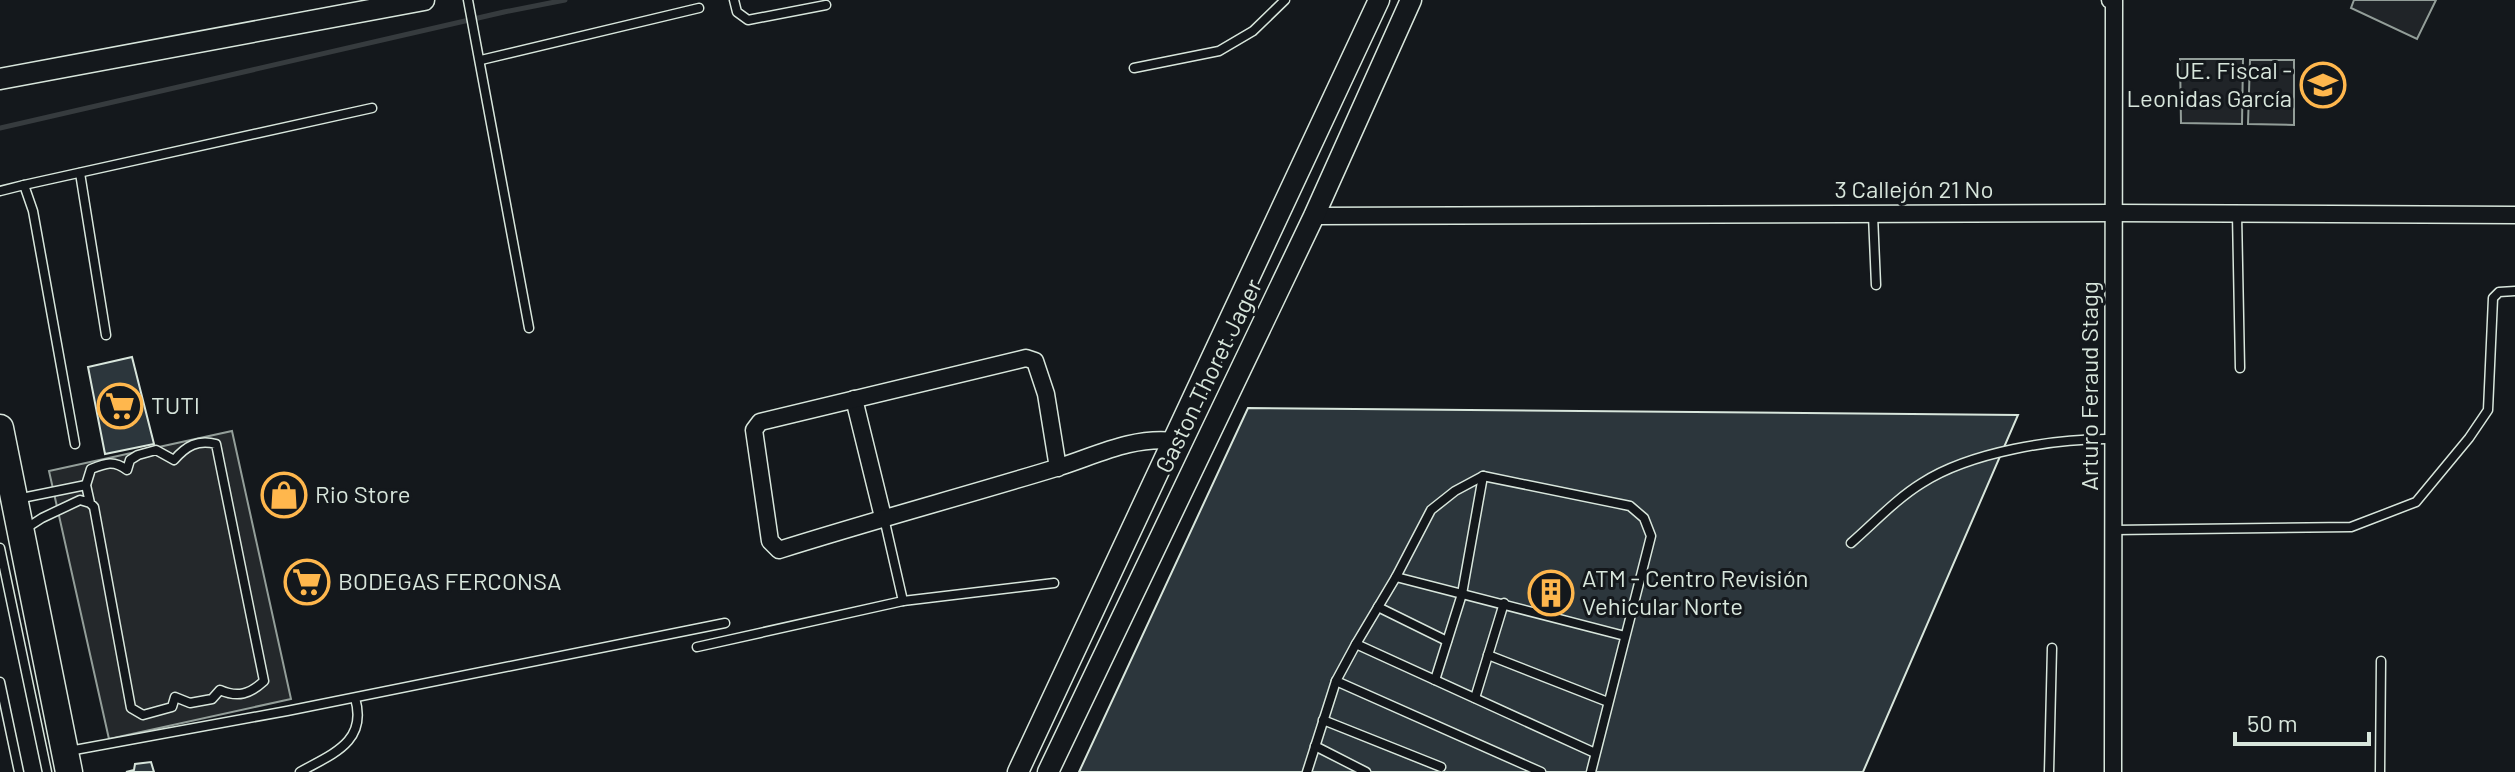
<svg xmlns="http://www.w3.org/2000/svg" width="2515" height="772" font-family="Barlow,sans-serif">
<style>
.green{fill:#202428;stroke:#939e99;stroke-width:2}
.parking{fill:#24282b;stroke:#939e99;stroke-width:2}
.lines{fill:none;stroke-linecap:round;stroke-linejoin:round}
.stream{stroke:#363b3e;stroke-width:5}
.building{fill:#2c363c;stroke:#d8e6dc;stroke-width:2}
.service-casing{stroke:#d8e6dc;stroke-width:11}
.minor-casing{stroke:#d8e6dc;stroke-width:19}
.tertiary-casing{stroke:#d8e6dc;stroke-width:23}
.primary-casing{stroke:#d8e6dc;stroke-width:29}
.service{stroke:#14181c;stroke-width:8}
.minor{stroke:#14181c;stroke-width:16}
.tertiary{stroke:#14181c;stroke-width:20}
.primary{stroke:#14181c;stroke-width:26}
.labels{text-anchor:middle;stroke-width:6;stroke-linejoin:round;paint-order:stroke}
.poi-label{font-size:24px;fill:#d8e6dc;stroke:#14181c;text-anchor:start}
.street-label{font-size:24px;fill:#d8e6dc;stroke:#14181c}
</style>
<rect width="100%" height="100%" fill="#14181c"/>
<!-- green -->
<g class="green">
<polygon points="2354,0 2436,0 2417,39 2351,8"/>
<polygon points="2180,59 2243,59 2242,124 2181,123"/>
<polygon points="2250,60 2294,60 2294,125 2248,124"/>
</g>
<!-- parking -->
<polygon class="parking" points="232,431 291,699 109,739 49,471"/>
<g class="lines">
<!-- stream -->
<polyline class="stream" points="0,128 504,12 565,0"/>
</g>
<!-- building -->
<g class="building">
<polygon points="132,357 154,444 105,454 88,367"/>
<polygon points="1248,408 2018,415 1863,772 1079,772"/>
<polygon points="151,762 154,772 126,772 134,770 135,764"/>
</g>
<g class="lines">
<!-- service casing -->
<g class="service-casing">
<g id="service">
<polyline points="468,0 529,328"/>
<polyline points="734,0 737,12 748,20 826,5"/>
<polyline points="481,60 699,8"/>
<polyline points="1134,68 1219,51 1253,31 1285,0"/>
<polyline points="80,173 106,335"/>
<polyline points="24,185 372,108"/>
<polyline points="0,191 24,185 33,211 75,444"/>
<polyline points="2237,214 2240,368"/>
<polyline points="1873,215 1876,285"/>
<polyline points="17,499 86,485"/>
<path d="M 25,529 L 42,518 L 80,500 L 90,503 L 94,507 L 131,708 L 143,715 L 172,707 L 175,697 L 190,703 L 212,699 L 220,690 C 238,698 250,694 264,681 L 216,444 C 198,439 186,446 174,460 L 156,450 L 138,455 L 130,460 L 127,470 C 114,460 106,463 91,469 L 86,485 L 90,503"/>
<polyline points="2114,530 2351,527 2416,502 2469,438 2488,410 2493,298 2499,292 2515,291"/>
<path d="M 1851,543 C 1874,523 1896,499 1922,483 C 1970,452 2056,438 2113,439"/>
<polyline points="0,548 47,772"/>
<polyline points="903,601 1054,583"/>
<polyline points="1378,607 1447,641"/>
<polyline points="1356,644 1396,577"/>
<polyline points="697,647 903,601 884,518"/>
<polyline points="1488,655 1608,702"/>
<polyline points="1435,680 1462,594 1483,476"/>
<polyline points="0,682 19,772"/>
<polyline points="1475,698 1504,603"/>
<polyline points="1323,720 1441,767"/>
<polyline points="1315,746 1366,772"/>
<polyline points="69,751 287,711 725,623"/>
<path d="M 300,772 C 332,754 368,742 355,698"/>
<polyline points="1307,772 1336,681"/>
<polyline points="1541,772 1336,681 1356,644 1595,753"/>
<polyline points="1591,772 1651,536 1644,518 1630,506 1483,476 1455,491 1431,510 1396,577 1625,636"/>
<polyline points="2049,772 2052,648"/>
<polyline points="2380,772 2381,661"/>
</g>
</g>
<!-- minor casing -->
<g class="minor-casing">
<g id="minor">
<polyline points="2110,0 2114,0 2113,772"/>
<polyline points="1314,216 2114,213 2515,215"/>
<polyline points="854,399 883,517"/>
<path d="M 1058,468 L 1046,394 L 1035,361 L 1026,358 L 760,422 L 754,430 L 770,541 L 779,550 C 871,521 964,496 1056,468 C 1095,456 1132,436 1174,441"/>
</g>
</g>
<!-- tertiary casing -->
<g class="tertiary-casing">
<g id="tertiary">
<polyline points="0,79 424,0"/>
<polyline points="1018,772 1379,0"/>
<polyline points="1048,772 1314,216 1411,0"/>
</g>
</g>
<!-- primary casing -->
<g class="primary-casing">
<polyline id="primary" points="0,428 69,772"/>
</g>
<!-- service -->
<use href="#service" class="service"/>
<!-- minor -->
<use href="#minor" class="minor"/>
<!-- tertiary -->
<use href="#tertiary" class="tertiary"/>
<!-- primary -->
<use href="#primary" class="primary"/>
</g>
<!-- icons -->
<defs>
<g id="school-ring" transform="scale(2.3)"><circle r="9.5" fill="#14181c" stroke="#ffb74d" stroke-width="1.5"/><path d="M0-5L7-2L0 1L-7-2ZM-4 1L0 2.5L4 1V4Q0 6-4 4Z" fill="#ffb74d"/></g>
<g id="supermarket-ring" transform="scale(2.3)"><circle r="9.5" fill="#14181c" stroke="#ffb74d" stroke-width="1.5"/><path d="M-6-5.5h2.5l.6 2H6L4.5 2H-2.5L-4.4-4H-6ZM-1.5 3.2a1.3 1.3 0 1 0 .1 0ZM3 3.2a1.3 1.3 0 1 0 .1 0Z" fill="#ffb74d"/></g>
<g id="shop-ring" transform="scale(2.3)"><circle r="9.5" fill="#14181c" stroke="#ffb74d" stroke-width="1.5"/><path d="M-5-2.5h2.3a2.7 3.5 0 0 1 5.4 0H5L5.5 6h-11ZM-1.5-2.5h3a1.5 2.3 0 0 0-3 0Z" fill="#ffb74d"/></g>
<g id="building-ring" transform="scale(2.3)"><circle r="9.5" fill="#14181c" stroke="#ffb74d" stroke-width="1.5"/><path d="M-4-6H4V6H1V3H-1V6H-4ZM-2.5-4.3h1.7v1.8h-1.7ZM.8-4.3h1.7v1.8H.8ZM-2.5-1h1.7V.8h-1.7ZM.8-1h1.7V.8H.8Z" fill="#ffb74d"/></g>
</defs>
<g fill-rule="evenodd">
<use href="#school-ring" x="2323" y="85"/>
<use href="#supermarket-ring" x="120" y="406"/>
<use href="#shop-ring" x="284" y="495"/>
<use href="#supermarket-ring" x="307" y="582"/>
<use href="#building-ring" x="1551" y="593"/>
</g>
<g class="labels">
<!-- poi labels -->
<g class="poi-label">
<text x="2292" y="79" text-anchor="end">UE. Fiscal -<tspan x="2292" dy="28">Leonidas García</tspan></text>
<text x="151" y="414">TUTI</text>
<text x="315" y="503">Rio Store</text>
<text x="1582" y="587">ATM - Centro Revisión<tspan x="1582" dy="28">Vehicular Norte</tspan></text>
<text x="338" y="590">BODEGAS FERCONSA</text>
</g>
<!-- street labels -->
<g class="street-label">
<text x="1914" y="198">3 Callejón 21 No</text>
<text transform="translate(1209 376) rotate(-64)" y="8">Gaston Thoret Jager</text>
<text transform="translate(2090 386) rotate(-90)" y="8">Arturo Feraud Stagg</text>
</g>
</g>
<!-- scale -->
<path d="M2235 732v12h134v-12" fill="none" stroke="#d8e6dc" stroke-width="4"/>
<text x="2247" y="732" font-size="24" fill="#d8e6dc" stroke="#14181c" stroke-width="6" paint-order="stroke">50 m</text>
</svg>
